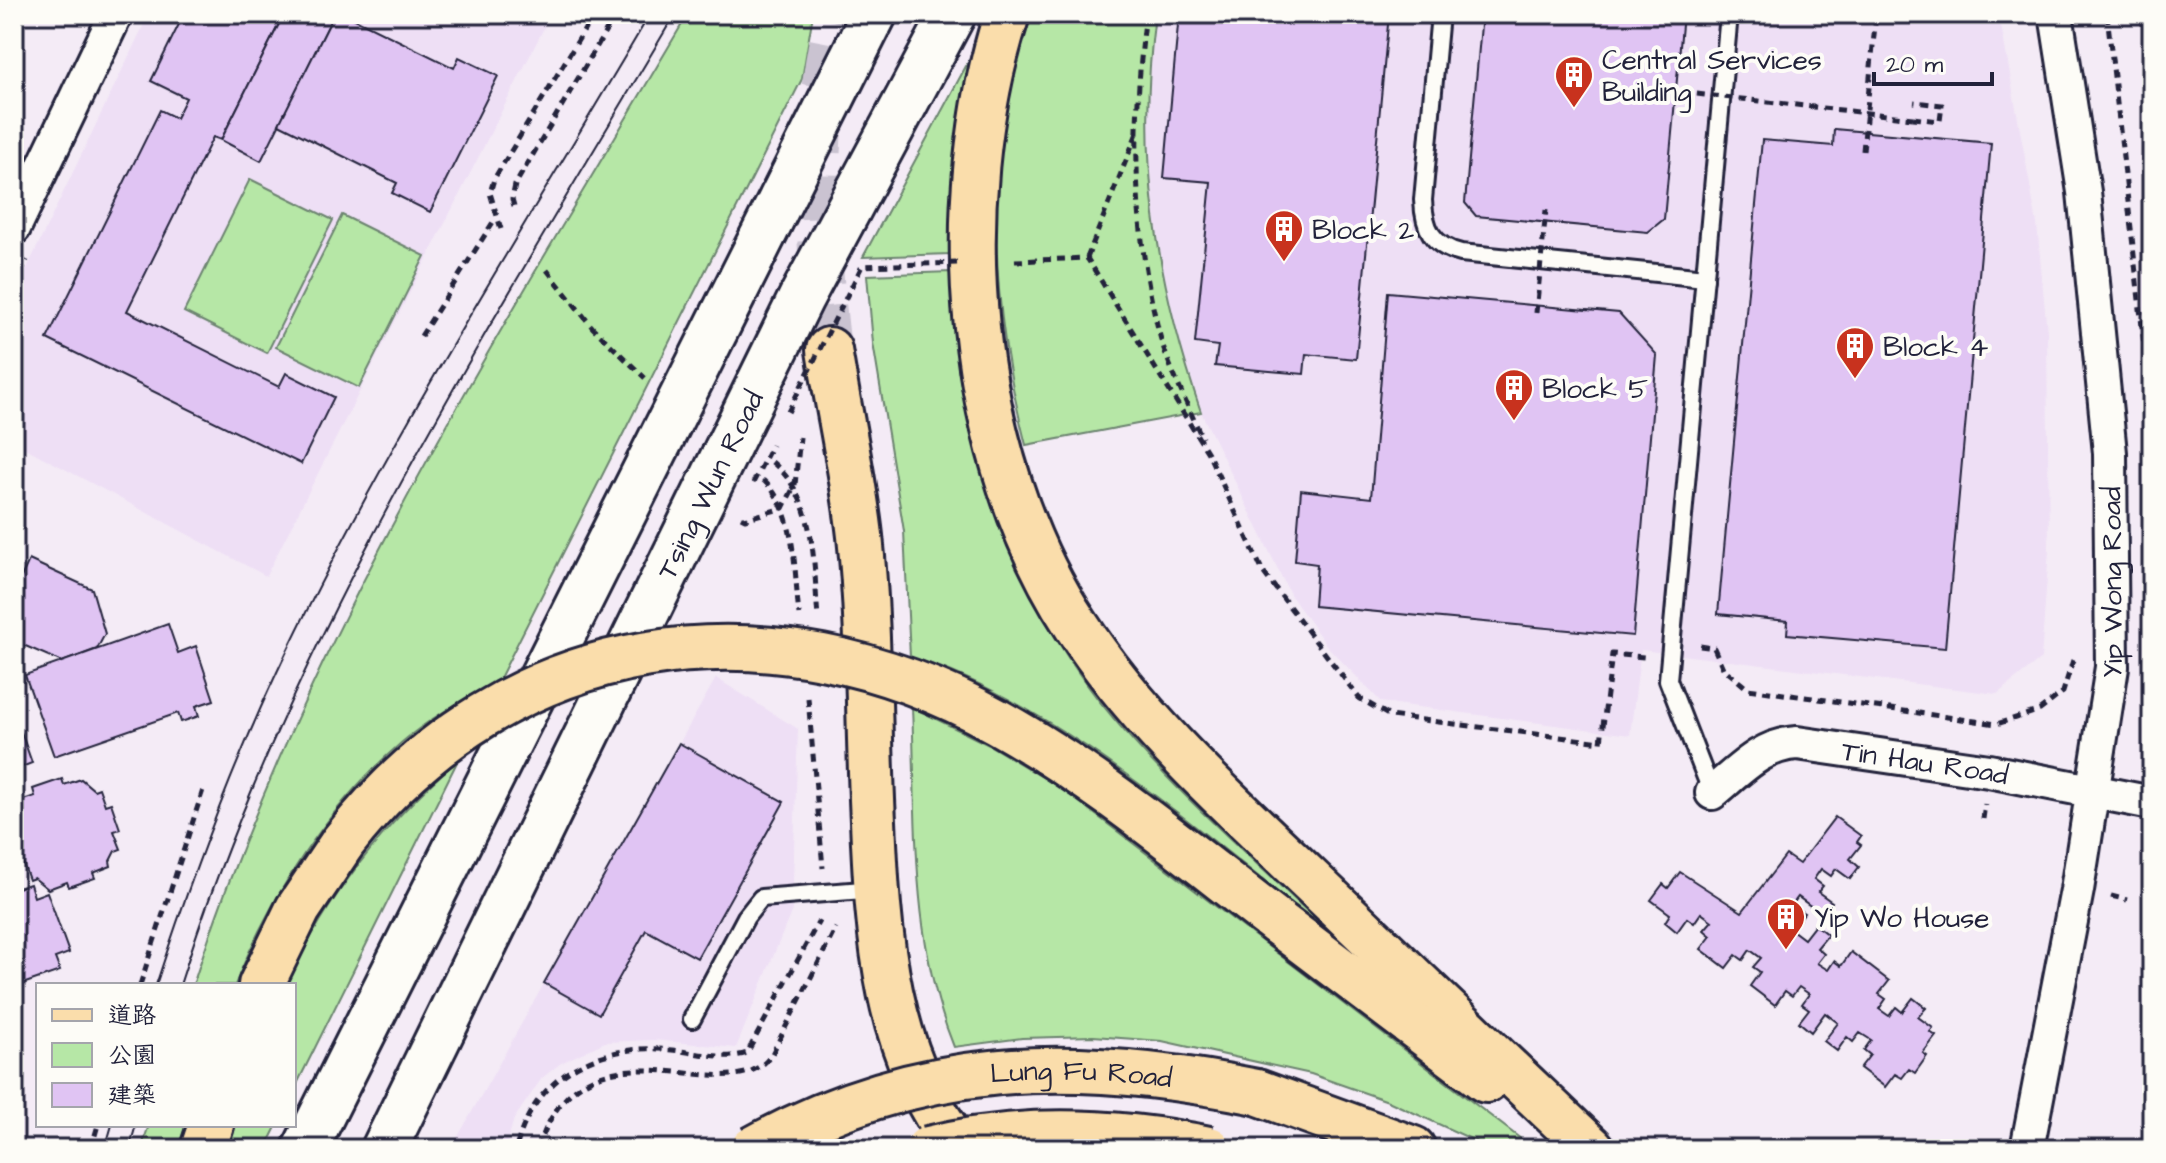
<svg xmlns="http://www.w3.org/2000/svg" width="2166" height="1163" font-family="'Architects Daughter','LXGW WenKai TC',sans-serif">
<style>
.built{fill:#eedff5}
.green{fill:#b6e7a6;stroke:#6c8470;stroke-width:2}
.building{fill:#e0c4f3;stroke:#22223b;stroke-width:2}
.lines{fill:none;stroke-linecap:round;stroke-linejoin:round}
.primary-tunnel{stroke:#cac3d1;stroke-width:44;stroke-dasharray:44 22;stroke-linecap:butt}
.lane-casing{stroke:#22223b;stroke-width:22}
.street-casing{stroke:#22223b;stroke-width:38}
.secondary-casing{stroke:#22223b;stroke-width:50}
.primary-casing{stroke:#22223b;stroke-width:50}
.path{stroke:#22223b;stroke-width:5;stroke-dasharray:8 6;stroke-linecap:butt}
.lane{stroke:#fdfcf7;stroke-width:16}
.street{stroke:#fdfcf7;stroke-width:32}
.secondary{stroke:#fdfcf7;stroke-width:44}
.primary{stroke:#faddab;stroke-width:44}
.tram{stroke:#22223b;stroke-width:2}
.primary-bridge-casing{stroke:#22223b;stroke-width:50;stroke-linecap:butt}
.path-bridge{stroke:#22223b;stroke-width:5;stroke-dasharray:8 6;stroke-linecap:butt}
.primary-bridge{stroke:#faddab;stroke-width:44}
.labels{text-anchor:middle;stroke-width:8;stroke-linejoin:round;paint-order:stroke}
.poi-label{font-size:28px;fill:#22223b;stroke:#fdfcf7;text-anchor:start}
.street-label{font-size:28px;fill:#22223b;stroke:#fdfcf7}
</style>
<rect width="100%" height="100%" fill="#f4ebf6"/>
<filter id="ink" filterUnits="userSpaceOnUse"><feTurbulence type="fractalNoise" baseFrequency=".0125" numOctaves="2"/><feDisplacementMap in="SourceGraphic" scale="16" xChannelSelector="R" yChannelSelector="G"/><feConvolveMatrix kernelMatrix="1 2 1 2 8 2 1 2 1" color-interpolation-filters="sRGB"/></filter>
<g filter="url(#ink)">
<!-- built -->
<g class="built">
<polygon points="149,14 551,14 266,576 14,442 14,295"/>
<polygon points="1155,14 1999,14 2037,224 2047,332 2049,550 2041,659 1997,694 1641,650 1630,735 1381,702 1327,646 1291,596 1201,412 1178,344 1161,274 1150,204 1146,132"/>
<polygon points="716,678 798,729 792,910 736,1048 654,1040 605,1042 561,1063 542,1078 514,1119 505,1149 451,1149"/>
</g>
<!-- green -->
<g class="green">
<path d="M 688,14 L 813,14 L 802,79 L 499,680 C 465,699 431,717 401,743 C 328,806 271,895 235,985 L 193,985 C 305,636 503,328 688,14 Z"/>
<path d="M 1032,14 L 1155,14 C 1137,156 1155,277 1201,412 L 1026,445 C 989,301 982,157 1032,14 Z"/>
<polygon points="972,55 954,154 950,254 863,257"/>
<polygon points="250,179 333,220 267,353 184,312"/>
<polygon points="342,215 425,256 359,388 276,347"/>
<path d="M 951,272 C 958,433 1009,596 1115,720 C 1180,797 1259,864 1331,934 C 1213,843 1053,699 910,657 L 904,531 L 873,343 L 867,275 Z"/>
<path d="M 912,707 L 989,745 L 1062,789 L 1534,1149 L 1493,1149 L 1388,1101 L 1311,1074 L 1162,1041 L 1093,1036 L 1022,1038 L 954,1047 C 910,939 917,822 912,707 Z"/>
<path d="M 458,760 L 294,1090 L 294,985 L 286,985 C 328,896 383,824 458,760 Z"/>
<polygon points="149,1125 186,1125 178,1149 141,1149"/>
<polygon points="236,1125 277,1125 265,1149 228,1149"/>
</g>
<!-- building -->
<g class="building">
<polygon points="184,14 284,14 221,140 213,137 127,311 279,387 286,373 334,397 301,464 47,339 160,110 176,118 186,98 151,81"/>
<polygon points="284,14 334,14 261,161 221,140"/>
<polygon points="334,14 345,14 454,68 459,57 498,76 430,212 392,193 397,183 279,124"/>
<polygon points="1179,14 1389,14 1356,359 1306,354 1304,374 1215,366 1218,346 1195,343 1211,182 1164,178"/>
<polygon points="1482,14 1683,14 1664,219 1648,232 1476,216 1465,203"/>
<polygon points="1834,129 1991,143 1945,648 1787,634 1788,621 1718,614 1762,140 1833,146"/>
<polygon points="1388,292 1619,313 1657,355 1633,636 1314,606 1317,564 1295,561 1301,490 1371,498"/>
<polygon points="29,560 92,589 105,634 97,649 62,662 14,641 14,593"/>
<polygon points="168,624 178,653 196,646 214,700 196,706 199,716 181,722 178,713 54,756 25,675"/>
<polygon points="14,712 32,763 14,770"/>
<polygon points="679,743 784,802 697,958 646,930 599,1014 544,983"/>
<polygon points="62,779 64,785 81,779 94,790 99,788 105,805 111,803 120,829 114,831 121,849 115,851 110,861 111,866 93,873 95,878 69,887 67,882 48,889 34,878 29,880 23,863 14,866 14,816 19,807 17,802 35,796 33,789"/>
<polygon points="1835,817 1861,836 1857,842 1861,845 1850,859 1859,867 1850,879 1836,869 1831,876 1821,869 1814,879 1823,886 1818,892 1832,902 1823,915 1798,897 1792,905 1804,913 1792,930 1804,939 1815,925 1828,935 1817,948 1824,954 1817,963 1828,970 1834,961 1841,966 1851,952 1889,981 1879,994 1886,999 1879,1009 1889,1016 1896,1007 1902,1012 1913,998 1926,1008 1918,1017 1933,1028 1930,1032 1936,1036 1923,1053 1927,1056 1915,1073 1909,1069 1902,1078 1895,1074 1885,1087 1860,1068 1870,1055 1864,1050 1871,1040 1860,1033 1853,1042 1847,1037 1837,1051 1824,1041 1838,1023 1825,1013 1811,1032 1799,1022 1809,1009 1802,1004 1809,994 1799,987 1792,996 1785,991 1775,1005 1750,986 1760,972 1753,967 1761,958 1750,950 1743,960 1736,955 1726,968 1701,949 1711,936 1704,930 1712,921 1701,913 1694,923 1687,918 1677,932 1665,922 1670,914 1651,900 1663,884 1668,888 1680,872 1742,912 1786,855 1799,864"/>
<polygon points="30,884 34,897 47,892 69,953 55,958 60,971 14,987 14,889"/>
</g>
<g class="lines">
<!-- primary-tunnel -->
<path class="primary-tunnel" d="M 829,350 C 816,239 810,124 837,14"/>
<!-- lane casing -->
<g class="lane-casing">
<g id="lane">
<path d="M 1440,14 L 1423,200 C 1424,228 1432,246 1461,253 L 1705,278"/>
<polyline points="1712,793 1668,680 1729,14"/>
<polyline points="692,1019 746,917 761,898 876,889"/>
</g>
</g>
<!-- street casing -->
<g class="street-casing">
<g id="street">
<polyline points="14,228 116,14"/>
<path id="s1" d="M 1712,793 C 1739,771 1761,745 1797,743 L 1989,771 L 2152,803"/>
<path id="s2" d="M 2027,1149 L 2077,890 L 2112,667 L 2110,453 L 2084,192 L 2056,14"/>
</g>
</g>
<!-- secondary casing -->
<g class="secondary-casing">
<g id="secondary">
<polyline points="305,1149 874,14"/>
<path id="s3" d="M 384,1149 L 801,298 L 953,14"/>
</g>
</g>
<!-- primary casing -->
<g class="primary-casing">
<g id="primary">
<path d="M 1007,14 C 946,203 965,457 1076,625 C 1139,722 1225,799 1308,878 C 1403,969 1497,1059 1592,1149"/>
<path d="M 829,350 C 839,412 853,474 860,536 C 870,630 868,726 873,821 C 878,935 885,1055 960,1149"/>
<polyline points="1277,922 1486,1080"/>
<polyline points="261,985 298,909 343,842"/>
<polyline points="1257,1092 1413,1149"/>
<polyline points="203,1149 211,1125"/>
</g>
</g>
<!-- path -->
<g class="path">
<path d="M 1146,14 C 1132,121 1132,231 1160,336 C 1170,371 1188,405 1202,438"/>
<polyline points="2107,14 2152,416"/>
<polyline points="1913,118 1940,121 1942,105 1914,102"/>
<polyline points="1863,151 1876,14"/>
<polyline points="514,206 512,199 515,185 616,14"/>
<polyline points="501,229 490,193 494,179 594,14"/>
<polyline points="1087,258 1137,133"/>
<polyline points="1015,261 1087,258 1208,453 1263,572 1359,698 1390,716 1601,742 1612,654 1644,657"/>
<polyline points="547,270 593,328 645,378"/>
<polyline points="14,286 27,260"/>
<polyline points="421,336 495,219"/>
<path d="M 772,462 C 817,499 813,563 818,617"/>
<path d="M 763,480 C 797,510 794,573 799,615"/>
<polyline points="741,517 745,519 783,508 795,485 800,437"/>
<polyline points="2151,615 2152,588"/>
<polyline points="1700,646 1714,648 1723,668 1748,689 1997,724 2040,710 2063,692 2073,660"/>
<polyline points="2149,673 2152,688"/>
<polyline points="808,698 823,868"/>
<polyline points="1983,819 1985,804"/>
<polyline points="2111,896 2127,900"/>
<polyline points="140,985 203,790"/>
<path d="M 517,1145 C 536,1073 603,1042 672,1050 C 694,1052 726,1061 747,1053 L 819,921"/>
<polyline points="91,1149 98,1125"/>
<path d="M 538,1149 C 585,1001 730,1119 772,1054 L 836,928"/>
</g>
<!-- lane -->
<use href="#lane" class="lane"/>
<!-- street -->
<use href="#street" class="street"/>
<!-- secondary -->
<use href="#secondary" class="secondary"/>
<!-- primary -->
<use href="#primary" class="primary"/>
<!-- tram -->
<g class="tram">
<path d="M 156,985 C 191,878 230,772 278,670 C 385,443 523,230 650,14"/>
<path d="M 180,985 C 290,636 490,327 675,14"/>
<polyline points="105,1149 112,1125"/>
<polyline points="129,1149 136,1125"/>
</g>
<!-- primary-bridge casing -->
<g class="primary-bridge-casing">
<g id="primary-bridge">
<path d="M 343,842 C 507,630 768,594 998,722 C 1098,778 1187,853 1277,922"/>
<path id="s4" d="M 753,1149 C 919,1057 1075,1055 1257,1092"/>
<path d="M 928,1149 C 1021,1126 1116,1130 1209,1149"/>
</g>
</g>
<!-- path-bridge -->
<g class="path-bridge">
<polyline points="1669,91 1913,118"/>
<polyline points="1536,313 1546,210"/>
<polyline points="788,412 862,266 957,263"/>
<polyline points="753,483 772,445"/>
</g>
<!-- primary-bridge -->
<use href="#primary-bridge" class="primary-bridge"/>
</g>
</g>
<!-- icons -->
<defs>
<g id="building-pin" transform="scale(2)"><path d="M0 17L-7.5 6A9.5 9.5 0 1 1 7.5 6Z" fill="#c8321e" stroke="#fdfcf7"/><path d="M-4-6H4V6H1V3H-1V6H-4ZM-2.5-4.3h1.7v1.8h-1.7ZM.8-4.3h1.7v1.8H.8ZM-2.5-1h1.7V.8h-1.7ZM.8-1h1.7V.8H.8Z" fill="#fff"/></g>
</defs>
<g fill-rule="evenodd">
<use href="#building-pin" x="1574" y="75"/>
<use href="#building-pin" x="1284" y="229"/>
<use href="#building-pin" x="1855" y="346"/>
<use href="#building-pin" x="1514" y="388"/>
<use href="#building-pin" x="1786" y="917"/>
</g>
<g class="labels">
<!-- poi labels -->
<g class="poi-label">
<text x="1602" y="69">Central Services<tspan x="1602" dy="32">Building</tspan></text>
<text x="1312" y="239">Block 2</text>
<text x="1883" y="356">Block 4</text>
<text x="1542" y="398">Block 5</text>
<text x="1814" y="927">Yip Wo House</text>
</g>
<!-- street labels -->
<g class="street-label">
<text dy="10" stroke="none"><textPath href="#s3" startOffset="740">Tsing Wun Road</textPath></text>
<text dy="10" stroke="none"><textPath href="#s2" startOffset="574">Yip Wong Road</textPath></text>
<text dy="10" stroke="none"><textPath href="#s1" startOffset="230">Tin Hau Road</textPath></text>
<text dy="10" stroke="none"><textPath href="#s4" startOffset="342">Lung Fu Road</textPath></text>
</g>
</g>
<!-- margin -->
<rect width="2166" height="1163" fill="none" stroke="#fdfcf7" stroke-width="48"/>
<rect x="24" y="24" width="2118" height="1115" fill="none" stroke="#22223b" stroke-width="3" filter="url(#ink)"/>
<!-- legend -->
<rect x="36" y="983" width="260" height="144" fill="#fdfcf7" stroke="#a5a5ac" stroke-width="2"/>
<rect x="52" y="1009" width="40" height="12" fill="#faddab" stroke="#a5a5ac" stroke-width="2"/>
<text x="108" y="1023" font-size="24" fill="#22223b">道路</text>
<rect x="52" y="1043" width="40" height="24" fill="#b6e7a6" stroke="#a5a5ac" stroke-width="2"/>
<text x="108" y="1063" font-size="24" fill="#22223b">公園</text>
<rect x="52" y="1083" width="40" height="24" fill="#e0c4f3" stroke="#a5a5ac" stroke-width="2"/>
<text x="108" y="1103" font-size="24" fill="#22223b">建築</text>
<!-- scale -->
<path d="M1874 72v12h118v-12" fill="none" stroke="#22223b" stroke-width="4"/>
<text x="1886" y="72" font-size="24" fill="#22223b" stroke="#fdfcf7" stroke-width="6" paint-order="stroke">20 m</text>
</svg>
